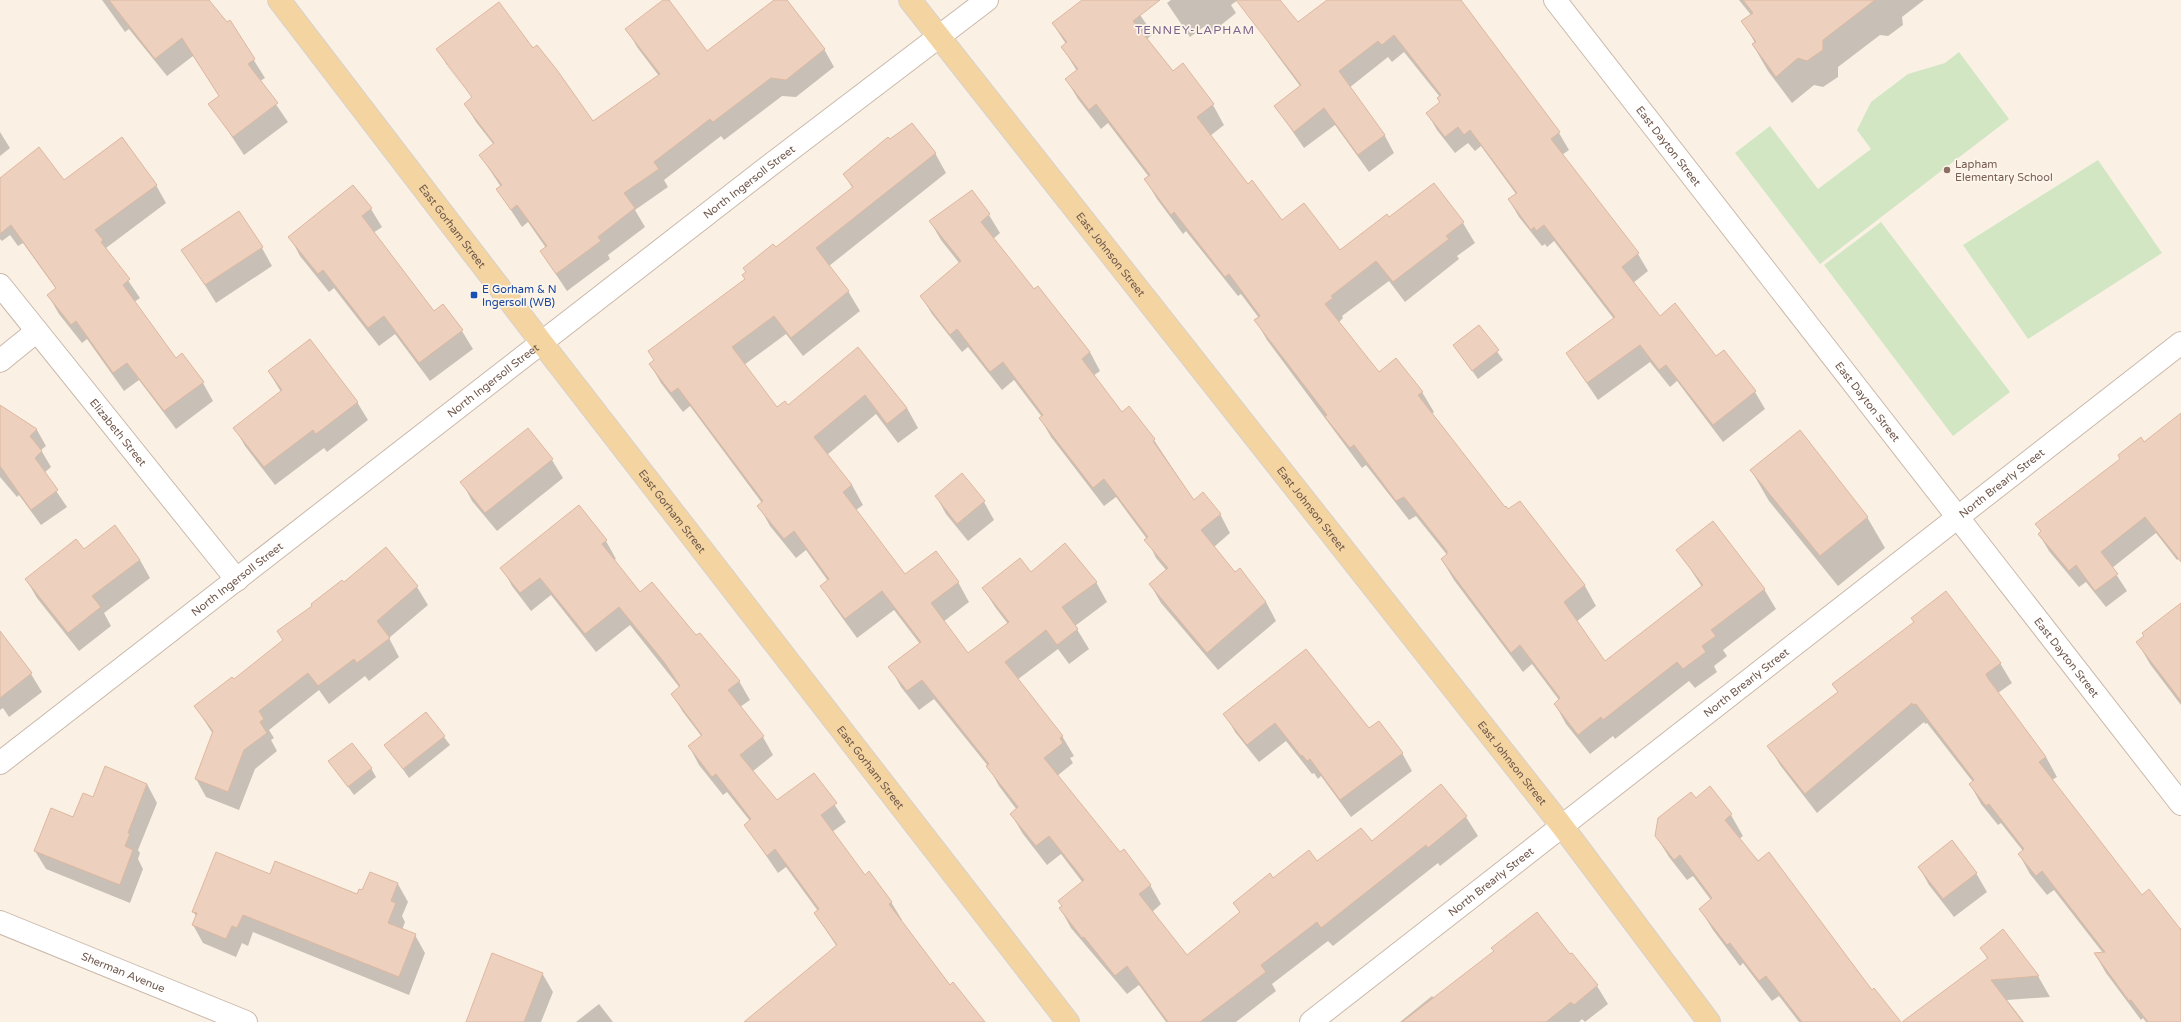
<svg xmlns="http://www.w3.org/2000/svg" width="2181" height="1022" font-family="'Varela Round',sans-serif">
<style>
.green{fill:#d2e6c3}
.shadow{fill:#0003;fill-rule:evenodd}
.building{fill:#edd0be;stroke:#deb79f}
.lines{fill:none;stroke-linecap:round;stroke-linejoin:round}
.minor-casing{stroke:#cab9ab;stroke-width:24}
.major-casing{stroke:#d7d0cd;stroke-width:24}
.minor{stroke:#fff;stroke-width:22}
.major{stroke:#f4d5a1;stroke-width:22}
.education-dot{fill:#8d6e63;stroke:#fdf5e9;stroke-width:1.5}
.transit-dot{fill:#1a4fb4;stroke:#fdf5e9;stroke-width:1.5}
.labels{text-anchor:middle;stroke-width:3.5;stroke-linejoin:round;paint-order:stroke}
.street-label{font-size:11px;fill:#70584c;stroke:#fdf5e9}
.education-label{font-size:11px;fill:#785e54;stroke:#fdf5e9;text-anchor:start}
.transit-label{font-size:11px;fill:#164399;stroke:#fdf5e9;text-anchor:start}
.neighbourhood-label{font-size:12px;letter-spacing:1px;fill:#7e648c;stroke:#fdf5e9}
</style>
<rect width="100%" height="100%" fill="#faf1e4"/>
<!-- green -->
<g class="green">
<polygon points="1959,52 2009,119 1820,264 1735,153 1770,126 1818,189 1871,149 1857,130 1871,102 1908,74 1945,63"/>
<polygon points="2098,160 2162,253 2028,339 1963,245"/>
<polygon points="1881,222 2010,392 1953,436 1824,265"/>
</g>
<!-- shadow -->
<g class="shadow">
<polygon points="102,0 207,0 227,24 230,22 265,78 260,81 288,122 244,155 210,104 220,97 193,56 167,76 129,29 125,32"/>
<path d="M 665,0 L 668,0 L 707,52 L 776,0 L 786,0 L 824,49 L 834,67 L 796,97 L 782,96 L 724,140 L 721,136 L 664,180 L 668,187 L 635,210 L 645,227 L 608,255 L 610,259 L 567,291 L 541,252 L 546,248 L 528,222 L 522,227 L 497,189 L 501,187 L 480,155 L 494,145 L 476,122 L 465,104 L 472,99 L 448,67 L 438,50 L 533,50 L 593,122 L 659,76 L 637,47 L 627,29 ZM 447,65 L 450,65 L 476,101 L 474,102 Z"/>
<polygon points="1084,0 1130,0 1153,34 1147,39 1172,73 1213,105 1224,125 1210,136 1248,185 1282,221 1340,252 1389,218 1434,184 1463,223 1475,243 1457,256 1459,259 1405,302 1389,281 1342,316 1343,318 1339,322 1379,373 1422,392 1434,412 1431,414 1504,508 1508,510 1520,502 1585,586 1596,606 1576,622 1605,663 1702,587 1678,550 1764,589 1776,609 1723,650 1727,656 1714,666 1717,672 1695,688 1689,681 1615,739 1613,736 1590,754 1566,724 1555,704 1559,700 1532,664 1523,672 1454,580 1442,560 1448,556 1416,516 1409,520 1366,465 1362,468 1267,340 1256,321 1259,318 1241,294 1238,296 1186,231 1183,234 1157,199 1145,179 1149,177 1108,123 1101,129 1078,99 1066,79 1077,71 1062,47 1066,44 1053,24"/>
<polygon points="1171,0 1238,0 1231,5 1236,13 1211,33 1205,26 1190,37 1167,3"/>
<polygon points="1328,0 1460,0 1559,133 1569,150 1562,155 1638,254 1648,271 1633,283 1660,317 1716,357 1724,351 1755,392 1765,409 1723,442 1677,381 1670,387 1650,362 1598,400 1567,354 1614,319 1554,241 1547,247 1545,244 1542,246 1519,217 1509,200 1516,194 1481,146 1475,151 1468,143 1455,153 1437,130 1427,113 1441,102 1440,97 1404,52 1392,62 1388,57 1349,88 1385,136 1394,153 1369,172 1335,125 1304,148 1275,106 1300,86 1271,47 1261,30 1297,23"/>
<polygon points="1739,0 1924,0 1902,17 1903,25 1888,36 1880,35 1838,67 1838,77 1823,87 1814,85 1792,103 1768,71 1753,45 1755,43 1743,21 1751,15"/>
<polygon points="0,132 10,148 0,156"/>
<polygon points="935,153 946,173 829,266 848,291 860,311 803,356 786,334 744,365 777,408 788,407 858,348 907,408 918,428 898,443 876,414 827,455 852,485 863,505 856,510 905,576 958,582 969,602 943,622 968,654 1008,624 995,607 983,588 1031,574 1096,582 1107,602 1075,626 1089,649 1069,664 1058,649 1017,680 1062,736 1074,756 1070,758 1073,763 1057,776 1120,854 1150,885 1161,904 1152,912 1187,956 1240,913 1234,903 1273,879 1371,843 1441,786 1466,817 1478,836 1440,866 1438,863 1333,946 1328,941 1272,984 1276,991 1236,1022 1166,1022 1139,985 1127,994 1071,928 1060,908 1083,883 1061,854 1047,865 1023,834 1011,814 1017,810 999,786 988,766 934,699 919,710 901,687 890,667 920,644 894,610 857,638 833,605 821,586 828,581 806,550 796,558 770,526 759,506 762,503 690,406 683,412 661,383 650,364 746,279 776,249 853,189 844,174"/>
<polygon points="0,179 156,185 166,203 106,248 140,298 134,302 176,359 203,383 213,401 176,429 139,380 124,391 87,339 82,343 59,314 48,295 56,289 23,243 18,246 10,235 2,241 0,239"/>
<polygon points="972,191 989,215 1000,233 993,239 1034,290 1038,287 1090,352 1100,371 1093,376 1122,413 1129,408 1154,440 1194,501 1220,514 1230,533 1214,547 1235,573 1266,602 1276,621 1218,670 1161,603 1150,584 1167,571 1156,558 1147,539 1116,497 1104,506 1051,437 1040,418 1042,417 1014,380 1002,390 968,347 962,352 932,314 921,296 960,264 941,240 930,221"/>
<polygon points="371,209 382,227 373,233 434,312 443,305 462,331 473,349 430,381 395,334 379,346 334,288 329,292 300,256 290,237"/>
<polygon points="262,248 272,266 216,303 183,250"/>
<polygon points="1479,326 1503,360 1478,379 1454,345"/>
<polygon points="269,372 357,402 368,420 327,452 324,448 275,485 245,446 235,428 281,392"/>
<polygon points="11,414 37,430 46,446 41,450 51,467 44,473 67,507 41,525 19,495 17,497 0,477 0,424"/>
<polygon points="2181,414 2181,557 2177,560 2156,533 2112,568 2127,591 2106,607 2086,582 2079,587 2049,551 2039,534 2041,532 2037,524"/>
<polygon points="552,460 563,478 497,531 472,501 462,482"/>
<polygon points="1751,470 1867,517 1885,548 1838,586 1769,501"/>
<polygon points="936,496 984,502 994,520 968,541 946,514"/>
<polygon points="606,541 616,559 614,560 640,593 696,637 739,681 750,700 740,707 763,737 773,755 752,772 776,802 814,774 846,822 832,832 864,876 891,902 902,920 900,921 950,986 983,1022 745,1022 837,947 815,913 818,911 786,867 778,873 745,825 750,821 727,792 723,795 699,765 689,746 702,737 683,712 672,694 680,688 630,625 596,652 551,595 531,611 512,586 502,568"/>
<polygon points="386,548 417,587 428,605 389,638 399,657 369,681 365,676 329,704 319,690 269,730 274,738 271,740 277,751 255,769 239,810 206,797 196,779 213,734 195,706 234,680 284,641 344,583"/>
<polygon points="84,550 140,560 150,578 104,613 111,626 79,651 37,598 26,579"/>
<polygon points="2181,613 2181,705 2150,664 2138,643"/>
<polygon points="0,633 31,674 42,692 9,717 3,708 0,710"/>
<polygon points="2000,663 2012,683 1998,693 2046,757 2057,777 2052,780 2142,896 2181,929 2181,1022 2146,1022 2143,1018 2141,1020 2106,973 2095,954 2103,953 2054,890 2047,895 2030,874 2019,854 2023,851 2001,823 1998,825 1981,804 1970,784 1973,782 1927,723 1925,724 1924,722 1817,813 1780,765 1769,746"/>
<polygon points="426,713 450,745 409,778 386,745"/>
<polygon points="1225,714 1369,730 1402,753 1412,771 1351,817 1321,776 1318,779 1314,773 1312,774 1286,741 1259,762 1235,732"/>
<polygon points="330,762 371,768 376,777 354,795"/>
<polygon points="147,784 157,803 138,850 140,853 138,859 143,869 130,903 46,869 35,851 93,799"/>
<polygon points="1710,788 1731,815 1743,836 1739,839 1900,1022 1799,1022 1779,996 1772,1001 1743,963 1740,966 1713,930 1700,909 1711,900 1693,876 1687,880 1669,857 1656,836"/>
<polygon points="1919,867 1976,873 1987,892 1954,917 1929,885"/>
<polygon points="270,876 357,895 398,884 408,902 402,916 405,922 402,930 415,935 425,953 409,995 253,932 248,946 242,943 236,957 203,943 193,925 197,917 193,912"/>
<polygon points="2003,931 2038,976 2050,997 2007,1000 2024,1022 1902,1022 1988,960 1981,948"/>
<polygon points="1570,956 1597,986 1608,1004 1585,1022 1582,1019 1579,1022 1400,1022 1432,996 1434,999"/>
<polygon points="542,973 553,992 541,1022 468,1022"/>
<polygon points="599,1004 613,1022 576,1022"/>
</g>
<!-- building -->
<g class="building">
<polygon points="109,0 209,0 227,22 230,20 255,59 248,64 278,103 233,137 208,104 219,96 182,38 155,59"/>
<polygon points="663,0 669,0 707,51 774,0 787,0 825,49 786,80 771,78 713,122 710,119 654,162 659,169 624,193 635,208 598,237 601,241 556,274 540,251 547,246 517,205 511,210 496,189 502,185 479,155 494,143 464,104 472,97 436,49 499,2 533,48 537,45 557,70 593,121 660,74 625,29"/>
<polygon points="1082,0 1160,0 1133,21 1173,71 1183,63 1214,104 1197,117 1248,184 1252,180 1282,220 1304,203 1340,250 1387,214 1389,217 1434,183 1464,222 1446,236 1449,239 1393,282 1376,261 1331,296 1333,298 1325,304 1379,372 1396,358 1423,392 1418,395 1505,507 1506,506 1508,509 1520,501 1585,585 1564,602 1605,661 1703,585 1676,550 1713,521 1765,589 1711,630 1716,636 1702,646 1706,652 1683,669 1677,662 1603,720 1601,717 1578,735 1554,704 1560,698 1520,645 1511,653 1441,559 1447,554 1447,551 1404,497 1396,501 1354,445 1350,448 1325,417 1327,415 1254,320 1260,316 1229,274 1225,277 1174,212 1171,215 1144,179 1150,175 1096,104 1089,110 1065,79 1078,69 1061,47 1067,42 1052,23"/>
<polygon points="1236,0 1280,0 1298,22 1327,0 1461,0 1560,132 1551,139 1639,253 1622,267 1660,316 1675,303 1716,356 1724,350 1756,391 1713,425 1666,365 1659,370 1640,345 1587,383 1566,353 1615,317 1544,225 1536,231 1534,227 1531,230 1508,199 1517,193 1470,130 1464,135 1458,127 1445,137 1426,113 1440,102 1437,98 1441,95 1394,35 1382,45 1378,41 1339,71 1385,135 1358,155 1324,108 1294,132 1274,106 1301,85"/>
<polygon points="1743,0 1875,0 1823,40 1823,50 1807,61 1798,58 1776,77 1752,44 1756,42 1741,21 1753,13"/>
<polygon points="912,123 936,153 816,248 849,291 791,338 774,316 732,347 777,407 785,401 788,405 858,347 907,408 887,424 865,395 814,437 852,485 843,492 905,574 936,551 959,582 931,603 968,653 1009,622 982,588 1020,558 1031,572 1065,543 1097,582 1062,607 1078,629 1057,645 1046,630 1005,662 1063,736 1060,738 1063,743 1044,758 1120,852 1124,849 1151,885 1139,894 1187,955 1240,912 1233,903 1270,873 1273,878 1309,850 1317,861 1361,828 1372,841 1441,784 1467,816 1428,848 1426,845 1321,928 1317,922 1261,965 1266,972 1200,1022 1168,1022 1127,966 1115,976 1084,937 1082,938 1059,908 1062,906 1058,901 1084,880 1049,836 1036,846 1010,814 1018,807 986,766 989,764 922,680 907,691 888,667 921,642 882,591 845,619 820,586 829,579 794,531 784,539 757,506 763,501 678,388 671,393 649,364 654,360 648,351 745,279 742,275 746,272 743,268 773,244 776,247 853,187 843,174 888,137 890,139"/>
<polygon points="122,137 157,185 95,230 103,240 101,242 130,279 123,285 176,358 182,353 204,382 164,411 127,363 113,373 76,321 71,325 47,295 56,288 11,225 0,234 0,178 39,147 64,180"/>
<polygon points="353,185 372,208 362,216 434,311 443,304 463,330 419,363 384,316 368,328 323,270 318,274 288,237"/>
<polygon points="972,190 990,214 981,222 1034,289 1038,286 1090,352 1082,359 1122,412 1129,406 1155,439 1153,441 1194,500 1203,492 1221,514 1201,530 1235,572 1240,568 1266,602 1207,653 1149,584 1168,568 1144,540 1148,537 1104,479 1093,488 1039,418 1043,415 1003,362 990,372 957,329 950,335 920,296 961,261 929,221"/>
<polygon points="239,211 263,247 205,285 181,250"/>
<polygon points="1479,325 1499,350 1472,371 1453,345"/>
<polygon points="310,339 358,402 316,434 313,430 264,467 233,428 282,390 268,371"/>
<polygon points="0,405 37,429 30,436 42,451 35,458 58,490 31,510 0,466"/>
<polygon points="2181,413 2181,562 2145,517 2101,552 2118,574 2095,591 2076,565 2069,571 2038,534 2041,531 2035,524 2120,459 2118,455 2141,437 2144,442"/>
<polygon points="528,428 553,459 485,513 460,482"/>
<polygon points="1800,430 1868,517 1820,556 1750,470"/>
<polygon points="962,473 985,501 957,524 935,496"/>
<polygon points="579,505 607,540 602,544 640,592 652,582 696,635 700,633 740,681 728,690 764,736 740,755 777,800 814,773 837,803 821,815 865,875 869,871 892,902 889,904 950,985 953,982 985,1022 744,1022 837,945 814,913 819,909 775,849 767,856 744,825 751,819 716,774 712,777 688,746 702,735 671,694 680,686 664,662 619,607 585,634 540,578 520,593 500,568"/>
<polygon points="115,525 140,560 92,596 101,607 68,633 25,579 76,539 84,549"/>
<polygon points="386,547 418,586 377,621 390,638 357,663 354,659 318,686 308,673 259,711 264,719 260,722 267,733 244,750 228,792 195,779 213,731 194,706 232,677 234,679 283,640 277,631 312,606 311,604 342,580 344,582"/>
<polygon points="1946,591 2001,663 1986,674 1987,677 2046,757 2039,762 2142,895 2149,889 2181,930 2181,1022 2148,1022 2131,1000 2129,1001 2094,953 2105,952 2042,871 2036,876 2018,854 2024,849 1989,804 1986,806 1969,784 1974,780 1916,704 1913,705 1912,703 1805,794 1767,746 1838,692 1832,684 1914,622 1911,618"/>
<polygon points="2181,603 2181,701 2136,642 2144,636 2142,633"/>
<polygon points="0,631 32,673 0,698"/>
<polygon points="1306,649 1369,728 1379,721 1403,753 1340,800 1310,759 1307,761 1302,755 1301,756 1275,723 1247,745 1223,714"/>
<polygon points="426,712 445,736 403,769 384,745"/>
<polygon points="352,743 372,768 348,787 328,761"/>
<polygon points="105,766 147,784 128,833 130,834 125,846 133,850 120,885 34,851 51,808 73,817 83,793 93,797"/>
<polygon points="1710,786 1732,814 1725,820 1758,861 1769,852 1872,990 1874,988 1901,1022 1802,1022 1766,976 1759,981 1730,943 1727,945 1699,909 1712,898 1680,855 1674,860 1655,836 1658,818 1691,792 1696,798"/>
<polygon points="1952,840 1977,873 1943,899 1918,867"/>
<polygon points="216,852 270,874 275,861 357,894 359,889 362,890 370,872 398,883 391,901 396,903 388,923 416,934 399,977 243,915 237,928 232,926 226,939 192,925 197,913 192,912"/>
<polygon points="1537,912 1570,954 1572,953 1598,985 1574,1005 1571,1002 1546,1022 1402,1022 1494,951 1491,948"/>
<polygon points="2003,929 2039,976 1991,980 2023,1022 1902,1022 1988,958 1980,948"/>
<polygon points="492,953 543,973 524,1022 466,1022"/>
</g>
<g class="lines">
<!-- minor casing -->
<g class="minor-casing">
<g id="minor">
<path id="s1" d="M 1555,0 L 2181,804"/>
<path id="s2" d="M 0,285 L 237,580"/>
<polyline points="0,361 37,331"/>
<path id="s3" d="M 0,763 L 769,166 L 987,0"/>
<path id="s4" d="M 0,922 L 246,1022"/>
<path id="s5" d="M 1311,1022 L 2181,343"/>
</g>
</g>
<!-- major casing -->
<g class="major-casing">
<g id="major">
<path id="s6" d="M 279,0 L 542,343 L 1068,1022"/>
<path id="s7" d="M 910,0 L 1562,826 L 1709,1022"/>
</g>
</g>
<!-- minor -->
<use href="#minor" class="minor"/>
<!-- major -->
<use href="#major" class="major"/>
</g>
<!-- markers -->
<circle class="education-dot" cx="1947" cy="170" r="4"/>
<rect class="transit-dot" x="470" y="291" width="8" height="8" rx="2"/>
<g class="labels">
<!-- street labels -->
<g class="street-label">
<text dy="4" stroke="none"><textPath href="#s1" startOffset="185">East Dayton Street</textPath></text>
<text dy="4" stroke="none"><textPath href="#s3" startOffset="948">North Ingersoll Street</textPath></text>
<text dy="4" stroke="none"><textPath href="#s6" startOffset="285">East Gorham Street</textPath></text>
<text dy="4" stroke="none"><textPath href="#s7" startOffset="324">East Johnson Street</textPath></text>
<text dy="4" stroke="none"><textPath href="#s3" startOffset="624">North Ingersoll Street</textPath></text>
<text dy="4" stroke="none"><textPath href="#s1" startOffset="509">East Dayton Street</textPath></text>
<text dy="4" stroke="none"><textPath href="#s2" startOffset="189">Elizabeth Street</textPath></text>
<text dy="4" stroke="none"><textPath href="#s5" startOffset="876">North Brearly Street</textPath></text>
<text dy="4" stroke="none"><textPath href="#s7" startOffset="648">East Johnson Street</textPath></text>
<text dy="4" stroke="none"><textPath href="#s6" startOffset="645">East Gorham Street</textPath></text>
<text dy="4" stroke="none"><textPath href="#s3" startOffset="300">North Ingersoll Street</textPath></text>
<text dy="4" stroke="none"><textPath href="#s1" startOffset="833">East Dayton Street</textPath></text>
<text dy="4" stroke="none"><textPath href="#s5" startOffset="552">North Brearly Street</textPath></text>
<text dy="4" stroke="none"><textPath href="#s7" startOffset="972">East Johnson Street</textPath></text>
<text dy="4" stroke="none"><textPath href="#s6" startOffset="969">East Gorham Street</textPath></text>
<text dy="4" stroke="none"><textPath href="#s5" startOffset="228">North Brearly Street</textPath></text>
<text dy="4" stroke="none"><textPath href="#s4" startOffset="133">Sherman Avenue</textPath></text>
</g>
<!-- education labels -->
<g class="education-label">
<text x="1955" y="168">Lapham<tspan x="1955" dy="13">Elementary School</tspan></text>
</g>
<!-- transit labels -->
<g class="transit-label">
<text x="482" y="293">E Gorham &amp; N<tspan x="482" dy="13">Ingersoll (WB)</tspan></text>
</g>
<!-- neighbourhood labels -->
<g class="neighbourhood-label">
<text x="1195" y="34">TENNEY-LAPHAM</text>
</g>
</g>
</svg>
